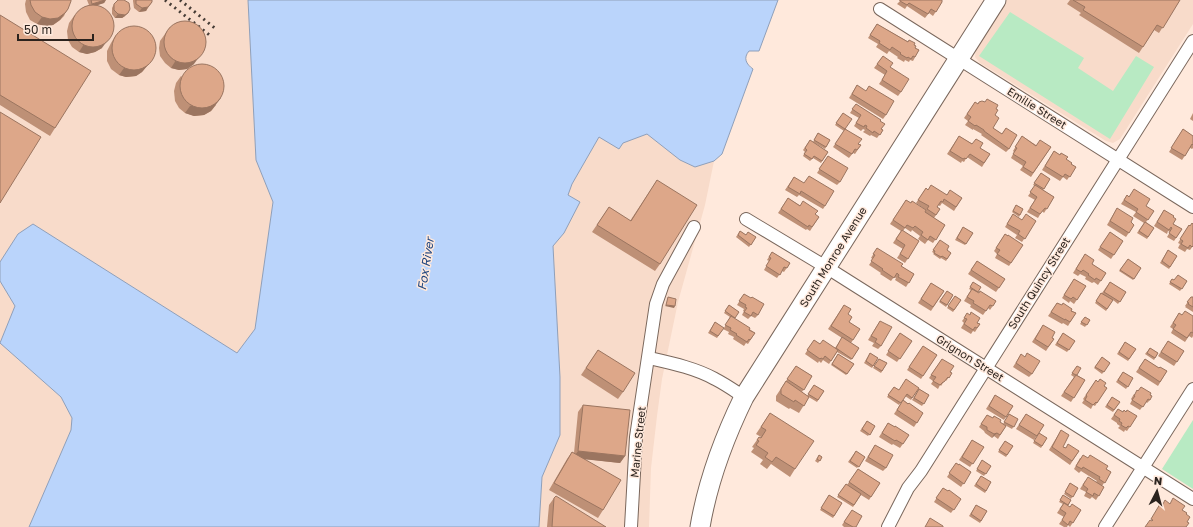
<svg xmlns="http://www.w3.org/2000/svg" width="1193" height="527" font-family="'Golos Text',sans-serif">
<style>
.built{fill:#f8dbca}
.green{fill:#b8eac3}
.water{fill:#bad4fb;stroke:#8f9fb9}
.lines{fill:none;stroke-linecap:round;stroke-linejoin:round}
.street-casing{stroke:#7a675c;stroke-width:14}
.primary-casing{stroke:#7a675c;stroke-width:21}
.street{stroke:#fff;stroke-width:12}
.primary{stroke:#fff;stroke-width:19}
.rail{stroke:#463c36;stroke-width:3;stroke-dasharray:2 4;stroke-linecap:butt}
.wall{fill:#be9076}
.shaded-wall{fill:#9b7560}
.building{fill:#dda789;stroke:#9b7560}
.labels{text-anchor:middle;stroke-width:3;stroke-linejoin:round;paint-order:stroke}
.street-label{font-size:11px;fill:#2b231e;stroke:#ffe9dc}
.water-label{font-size:12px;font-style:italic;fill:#20457f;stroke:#ffe9dc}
</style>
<rect width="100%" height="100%" fill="#ffe9dc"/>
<!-- built -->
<g class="built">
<polygon points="0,0 248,0 256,160 273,202 255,329 237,353 33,224 0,262"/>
<polygon points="1007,0 1193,0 1193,24 1120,139 1113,143 1106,141 980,63 975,57 976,48"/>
<polygon points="647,134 680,160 695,167 714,161 705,205 678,302 662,379 657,416 651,468 649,527 539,527 542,477 560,435 553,246 580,202 568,195 572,184 599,137 623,143"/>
<polygon points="0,281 15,306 0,343 61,397 72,418 71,430 29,527 0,527"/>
</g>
<!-- green -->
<g class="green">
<polygon points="1010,12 1084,58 1078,68 1113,91 1136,56 1154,67 1110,139 979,56"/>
<polygon points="1193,420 1193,489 1162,469"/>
</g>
<!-- water -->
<path class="water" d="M 248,0 L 778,0 L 759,51 L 749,51 C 743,58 746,64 753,69 L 722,154 L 714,161 L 695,167 L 680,160 L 647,134 L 623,143 L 619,149 L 599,137 L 572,184 L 568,195 L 580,202 L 564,233 L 553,246 L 560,377 L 560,435 L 542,477 L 539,527 L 29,527 L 71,430 L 72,418 L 61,397 L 0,343 L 15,306 L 0,281 L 0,262 L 18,234 L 33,224 L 237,353 L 255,329 L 273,202 L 256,160 Z"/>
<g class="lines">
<!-- street casing -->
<g class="street-casing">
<g id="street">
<polyline points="880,9 1193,207"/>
<polyline points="746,219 826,267 1193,499"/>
<path d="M 649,358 C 671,363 695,368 715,379 C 725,384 735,391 744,397"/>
<polyline points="631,527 636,437 656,304 663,284 694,227"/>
<polyline points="888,527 908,488 921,471 1193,41"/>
<polyline points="1105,527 1193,389"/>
</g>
</g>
<!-- primary casing -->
<g class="primary-casing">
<path id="primary" d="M 700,527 C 708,480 723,440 744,397 L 996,0"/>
</g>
<!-- street -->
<use href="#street" class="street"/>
<!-- primary -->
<use href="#primary" class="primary"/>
<!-- rail -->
<g class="rail">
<polyline points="165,0 212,37"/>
<polyline points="180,0 216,29"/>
</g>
</g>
<!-- wall -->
<g class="wall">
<polygon points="26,0 71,0 64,16 60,20 53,25 45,26 37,24 30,20 26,12 25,4"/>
<polygon points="87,0 106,0 104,3 97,5 102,48 95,52 87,54 79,52 72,47 68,40 67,31 69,23 74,16 89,5"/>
<polygon points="133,0 152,0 152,2 146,11 139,12 134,8 133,1"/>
<polygon points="899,0 942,0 942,2 933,16 929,13 925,18 907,6 905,9 897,4 900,1"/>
<polygon points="1070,0 1180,0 1159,33 1154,30 1139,53 1079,15 1081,13 1067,4"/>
<polygon points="114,4 125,16 122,18 115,18 112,14 112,8"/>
<polygon points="0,15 55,128 50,136 0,105"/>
<polygon points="877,24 914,45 915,48 919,50 913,61 910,60 909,62 905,60 904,62 897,58 898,57 889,51 887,54 876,47 878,44 868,38"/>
<polygon points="170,27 194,64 187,69 179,70 171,68 165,63 160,56 159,48 160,41"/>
<polygon points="116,35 152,60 142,72 136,76 126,77 119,75 111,69 107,61 107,51 111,43"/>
<polygon points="883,56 890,67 901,92 898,96 879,84 885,75 874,68"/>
<polygon points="181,76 216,105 211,111 204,115 194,116 185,113 179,108 175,101 174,91 176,83"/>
<polygon points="857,85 886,115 883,119 849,98"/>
<polygon points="975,102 978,104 996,109 993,128 1002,134 1006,128 1009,149 1006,152 981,135 982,134 973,129 973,130 965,125 968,121 964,118"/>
<polygon points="856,104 880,121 881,129 883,130 877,138 871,135 870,136 863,132 865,130 863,129 861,131 854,126 859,118 850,113"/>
<polygon points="843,113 846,129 858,144 861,145 855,154 853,153 849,158 833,147 844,131 835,125"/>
<polygon points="1193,113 1193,121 1190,119"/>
<polygon points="1183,129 1193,136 1193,148 1192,149 1190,148 1182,160 1169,152"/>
<polygon points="818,133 830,140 825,149 813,142"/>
<polygon points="959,136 990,154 982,167 967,157 964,162 962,161 961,163 947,154"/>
<polygon points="1022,136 1036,145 1051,147 1031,177 1020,170 1023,166 1011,158 1014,152 1013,151"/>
<polygon points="810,140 828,152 821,163 813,158 810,161 803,156 805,152 803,150"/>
<polygon points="1054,151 1066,159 1071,164 1076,167 1067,180 1063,177 1060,181 1042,170"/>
<polygon points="828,156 840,182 837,185 817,173"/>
<polygon points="1041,173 1050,179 1043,190 1054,197 1044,213 1042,211 1038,218 1027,212 1035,200 1028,196 1035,186 1033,185"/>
<polygon points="794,177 825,206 823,209 799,195 797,197 785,190"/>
<polygon points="657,180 660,264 655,271 592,232 609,207 630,221"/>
<polygon points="926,188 928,190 962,198 954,211 942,203 940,206 938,205 937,207 940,209 934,218 945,225 933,243 928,240 925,244 918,239 920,236 912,230 911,232 905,228 903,231 919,241 905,263 897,258 903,249 893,243 901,231 890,224 906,200 925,212 926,210 916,203"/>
<polygon points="1127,195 1154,211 1146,222 1154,228 1147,239 1137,233 1144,223 1133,216 1136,212 1121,204"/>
<polygon points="788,198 819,217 810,231 807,229 806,230 778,213"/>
<polygon points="1016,205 1023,209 1019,217 1012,212"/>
<polygon points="1117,208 1134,225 1126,237 1107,225"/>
<polygon points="1164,210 1173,217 1173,224 1182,229 1174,241 1167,237 1170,232 1168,231 1167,234 1154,226"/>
<polygon points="1013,214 1021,220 1036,221 1022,242 1015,238 1017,235 1005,227"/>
<polygon points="1189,225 1193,246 1190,250 1187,249 1185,252 1178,248 1180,244 1178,243"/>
<polygon points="963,227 973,233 965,245 955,240"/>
<polygon points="740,231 746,235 756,237 749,247 736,237"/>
<polygon points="1110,232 1123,241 1111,259 1098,250"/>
<polygon points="1005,234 1023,245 1009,266 995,258 997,254 994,251"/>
<polygon points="940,240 947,250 951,253 946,261 941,258 940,259 933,254 934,253 932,252"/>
<polygon points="877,248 901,266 914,274 906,287 895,280 896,278 894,277 891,281 880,274 881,273 869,265 873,259 871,258"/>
<polygon points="1168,250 1177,256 1169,269 1160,263"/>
<polygon points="772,252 790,263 784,272 782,271 777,278 764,270 769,261 767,260"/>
<polygon points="1085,254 1092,264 1106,273 1098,285 1094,282 1092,283 1085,279 1086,277 1080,274 1078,276 1073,273"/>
<polygon points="1128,259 1141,268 1133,280 1119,271"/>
<polygon points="977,261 1005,279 996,292 968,274"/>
<polygon points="1074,279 1086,286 1074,304 1070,301 1069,303 1062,298"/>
<polygon points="1172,279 1174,280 1187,281 1180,291 1169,284"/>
<polygon points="973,282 978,293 996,301 990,310 988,308 983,315 970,307 971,305 964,301 971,290 969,289"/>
<polygon points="1110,282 1126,292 1118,304 1113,300 1106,311 1095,303 1101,293 1102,293"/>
<polygon points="931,283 944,291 931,311 918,303"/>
<polygon points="947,291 953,295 946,307 939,302"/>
<polygon points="744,294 758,315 755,318 751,316 748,319 742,315 744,311 743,311 744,309 737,305"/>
<polygon points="955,296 961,300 953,312 947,308"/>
<polygon points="1191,297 1193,297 1193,312 1185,307 1186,306 1185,306"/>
<polygon points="1057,303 1076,313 1068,326 1063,323 1062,324 1048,316"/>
<polygon points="729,305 739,312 734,318 755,333 748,344 746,343 744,346 733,339 734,337 728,334 729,332 723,329 717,338 708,333 715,322 724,328 730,317 724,313"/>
<polygon points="844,305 848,314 849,322 860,329 851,343 859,348 851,360 837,352 829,364 823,360 821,363 819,361 818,363 805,354 814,340 820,344 835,348 842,338 828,329"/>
<polygon points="1179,313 1182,315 1193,316 1193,336 1192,338 1189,336 1185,342 1171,333 1173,329 1170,327"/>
<polygon points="965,317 980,324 975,332 973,331 971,334 961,328 964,323 962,321"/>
<polygon points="1085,317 1090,320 1085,327 1080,324"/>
<polygon points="880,321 881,346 878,349 872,346 874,343 868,340"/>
<polygon points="1043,325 1052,338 1054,339 1046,351 1032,342"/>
<polygon points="900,333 912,341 897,362 886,355"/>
<polygon points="1063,333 1075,341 1067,352 1055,345"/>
<polygon points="1168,341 1184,351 1174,366 1158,356"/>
<polygon points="1125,342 1136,349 1128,361 1117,354"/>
<polygon points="923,346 937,355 921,379 907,370"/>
<polygon points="1150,348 1158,353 1154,360 1145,354"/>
<polygon points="598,350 623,392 618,399 581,375"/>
<polygon points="870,353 878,358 872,368 864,363"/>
<polygon points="838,354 854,364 846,375 831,365"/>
<polygon points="1021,354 1032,374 1029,377 1013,367"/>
<polygon points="1102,357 1110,363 1102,374 1094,368"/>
<polygon points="879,359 887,363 881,373 873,368"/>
<polygon points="942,359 950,372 952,373 946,381 945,380 941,386 940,385 938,389 931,384 933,381 929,378"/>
<polygon points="1145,359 1159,368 1167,371 1158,386 1136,372"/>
<polygon points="796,366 812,376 802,392 807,396 814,385 824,391 817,402 807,396 809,397 799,413 790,408 789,409 776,401 776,396"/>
<polygon points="1077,366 1077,375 1085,380 1071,402 1061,396 1074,377 1071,375"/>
<polygon points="1123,372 1133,378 1126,389 1116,382"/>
<polygon points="1096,380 1107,388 1095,406 1093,405 1091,409 1082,403 1084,400 1083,399"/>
<polygon points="894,387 899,390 919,388 911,400 905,396 899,405 887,397"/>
<polygon points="919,389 929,395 922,406 912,400"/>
<polygon points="1134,394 1150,395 1150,400 1147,403 1146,402 1140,410 1130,404 1132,400 1131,399"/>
<polygon points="995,395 1013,406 1004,420 986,409"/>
<polygon points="1112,397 1120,402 1113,412 1105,407"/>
<polygon points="903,400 923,413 914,427 894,414"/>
<polygon points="583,405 625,456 620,463 585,459 603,510 598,518 549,490 567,459 572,452 574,453 578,412"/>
<polygon points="1118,409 1123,412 1137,416 1127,431 1125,430 1124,432 1118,428 1120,426 1117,424 1117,423 1111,419"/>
<polygon points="770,413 795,469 790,477 771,464 767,469 760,464 763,460 751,452 754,448 752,447 759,437 760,438 761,437 756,434"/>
<polygon points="1009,414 1018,419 1012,429 1003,424"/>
<polygon points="1026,414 1044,425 1034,440 1016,429"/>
<polygon points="987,415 1006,426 998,439 994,436 992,438 985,433 984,431 979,427"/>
<polygon points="867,421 875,426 868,436 860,431"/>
<polygon points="888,423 909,435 900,448 893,444 892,445 879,437"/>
<polygon points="1061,430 1063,447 1066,448 1079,451 1070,465 1049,450"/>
<polygon points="1039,433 1047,438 1041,448 1033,443"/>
<polygon points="972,440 984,447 970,467 959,460"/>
<polygon points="1005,441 1013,446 1006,457 998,452"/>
<polygon points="875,445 886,468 883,471 865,461"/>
<polygon points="856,451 865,457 857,468 848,462"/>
<polygon points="819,455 822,457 818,463 815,461"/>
<polygon points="1080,458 1106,469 1111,472 1102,486 1104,487 1096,500 1092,497 1090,499 1084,496 1086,492 1080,489 1085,481 1096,482 1097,481 1081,471 1079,473 1074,469"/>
<polygon points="982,460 991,466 984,476 976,471"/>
<polygon points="956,463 971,472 961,487 947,477"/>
<polygon points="858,469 880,483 869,500 861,495 853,507 837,497 846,484 847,485"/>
<polygon points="981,476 991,482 985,493 974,486"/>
<polygon points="1070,483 1078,488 1071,499 1064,494"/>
<polygon points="943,488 961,499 951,513 934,502"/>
<polygon points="829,495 842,503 833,518 820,510"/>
<polygon points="1063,495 1071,500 1068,506 1070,507 1081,510 1070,527 1068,525 1067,527 1064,527 1059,524 1064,517 1057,513 1063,504 1059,502"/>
<polygon points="554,498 606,527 547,527 549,505"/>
<polygon points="976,505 987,511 980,523 969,516"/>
<polygon points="852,510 856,527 844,527 842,525"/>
</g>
<!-- shaded-wall -->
<g class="shaded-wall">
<polygon points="106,0 104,3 89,8 92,4"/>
<polygon points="148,7 146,11 139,12 142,8"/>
<polygon points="68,9 60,20 53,25 45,26 37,24 42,17"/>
<polygon points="128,13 125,16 122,18 115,18 118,14"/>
<polygon points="107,41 102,48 95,52 87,54 79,52 84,44"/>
<polygon points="199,57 194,64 187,69 179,70 171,68 176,60"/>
<polygon points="152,60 142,72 136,76 126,77 119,75 124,68"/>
<polygon points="221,98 211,111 204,115 194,116 185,113 190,106"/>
<polygon points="666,305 675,306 674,308 665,306"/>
<polygon points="997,433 992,438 994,434"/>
<polygon points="578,451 625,456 620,463 573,458"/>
</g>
<!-- building -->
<g class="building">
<polygon points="30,0 71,0 71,1 68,9 65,13 58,18 50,19 42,17 35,12 31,5"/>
<polygon points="91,0 105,0 92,4"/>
<polygon points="118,0 124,0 129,3 130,9 128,13 125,15 118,14 114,10 114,4"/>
<polygon points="136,0 152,0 152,2 148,7 142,8 136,4"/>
<polygon points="900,0 942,0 942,2 936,12 931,9 928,14 909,3 907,5 900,1"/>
<polygon points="1073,0 1180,0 1163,28 1157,25 1143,47 1083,10 1085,7"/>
<circle cx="93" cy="26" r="21"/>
<polygon points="0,15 91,71 55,128 0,95"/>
<circle cx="185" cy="42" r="21"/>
<polygon points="877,24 908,42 909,40 915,43 914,45 916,46 915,48 919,50 915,57 913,56 911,59 908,57 907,58 900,54 901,53 892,47 890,50 879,43 880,41 870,35"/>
<circle cx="134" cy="48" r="22"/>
<polygon points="883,56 893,63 890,67 909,79 901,92 882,80 887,71 877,64"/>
<circle cx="202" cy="86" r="22"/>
<polygon points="857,85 866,91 869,86 894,101 886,115 852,94"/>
<polygon points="987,99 998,105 996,109 998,110 995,115 999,118 993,128 1002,134 1006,128 1017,135 1009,149 984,131 984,130 976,125 975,126 968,121 971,117 967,114 975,102 978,104 979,102 982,101 985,102"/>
<polygon points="856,104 881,120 880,121 885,124 881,129 883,130 880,135 874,131 873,133 866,128 867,126 865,125 864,127 856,123 861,115 852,109"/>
<polygon points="0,112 41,137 0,203"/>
<polygon points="843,113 852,119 845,129 836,123"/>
<polygon points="845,129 862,139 858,144 861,145 857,150 855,149 852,154 835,144"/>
<polygon points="1183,129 1193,136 1193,145 1192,144 1185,156 1171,148"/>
<polygon points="818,133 830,140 826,147 814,140"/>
<polygon points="959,136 972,144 976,139 983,143 980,148 990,154 984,163 970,154 966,159 965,158 963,159 950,151"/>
<polygon points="1022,136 1036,146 1040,140 1051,147 1033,173 1023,167 1026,162 1013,154 1017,148 1015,147"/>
<polygon points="810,140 828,152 822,161 814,156 812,159 804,154 807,150 805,148"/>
<polygon points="1054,151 1060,155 1061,153 1068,157 1066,159 1072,163 1071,164 1076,167 1070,177 1065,174 1063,177 1045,166"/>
<polygon points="828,156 848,168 840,182 819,169"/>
<polygon points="1041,173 1050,179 1044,189 1034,183"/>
<polygon points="809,176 834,191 825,206 801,191 800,194 788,187 794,177 804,183"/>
<polygon points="657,180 697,205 660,264 597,225 609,207 631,221"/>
<polygon points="931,185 947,195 950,190 962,198 956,207 944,199 943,202 941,201 937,207 940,209 936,215 927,209 929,206 918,200 926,188 928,190"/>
<polygon points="1035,185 1054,197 1047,209 1045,208 1040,214 1030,208 1037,197 1030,192"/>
<polygon points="1134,189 1150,199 1146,206 1154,211 1148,220 1136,212 1138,209 1124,200 1127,195 1129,197"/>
<polygon points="788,198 800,206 803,201 818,211 815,214 819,217 812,227 809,225 808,227 781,209"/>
<polygon points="906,200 911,203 912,201 926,210 925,212 945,225 936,240 930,236 928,240 921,235 923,232 915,226 913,228 907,225 905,228 893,220"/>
<polygon points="1016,205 1023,209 1020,215 1013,211"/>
<polygon points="1117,208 1133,218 1131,222 1134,225 1129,233 1110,221"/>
<polygon points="1164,210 1174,216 1173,217 1176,219 1173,224 1182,229 1176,238 1169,233 1172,228 1171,227 1169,230 1157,222"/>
<polygon points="1013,214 1022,220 1026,214 1036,221 1025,239 1018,234 1020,231 1007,224"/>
<polygon points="1145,222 1154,228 1148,237 1139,231"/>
<polygon points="1192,223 1193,224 1193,246 1192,247 1190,245 1188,248 1181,244 1183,241 1180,239 1189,225 1190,226"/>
<polygon points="963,227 973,233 966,244 957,238"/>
<polygon points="902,230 919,241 908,259 900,254 905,245 896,239"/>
<polygon points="740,231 746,235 748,232 756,237 751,245 738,235"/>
<polygon points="1110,232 1123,241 1114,255 1100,247"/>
<polygon points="1005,234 1008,236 1008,235 1023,245 1011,263 997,254 1000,250 996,248"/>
<polygon points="940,240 949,246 947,250 951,253 947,259 942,256 941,257 934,253 935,251 933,250"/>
<polygon points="877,248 903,264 901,266 914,274 909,283 898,277 899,275 897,273 894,278 882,270 883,269 871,261 875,255 873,254"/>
<polygon points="1168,250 1177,256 1170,267 1162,261"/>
<polygon points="772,252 790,263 787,268 784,267 780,275 766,266 771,258 769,257"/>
<polygon points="1085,254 1094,260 1092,264 1106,273 1101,281 1096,278 1095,280 1088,275 1089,274 1083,270 1081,272 1076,269"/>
<polygon points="1128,259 1141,268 1134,279 1120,270"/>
<polygon points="977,261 1005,279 999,288 971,270"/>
<polygon points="1178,275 1187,281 1182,289 1170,282 1172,279 1174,280"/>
<polygon points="1074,279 1086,286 1077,300 1073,297 1071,299 1064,295"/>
<polygon points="973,282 981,287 978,292 970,287"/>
<polygon points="1110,282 1126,292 1120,302 1104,292"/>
<polygon points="931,283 944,291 933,307 921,299"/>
<polygon points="972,289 979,293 980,291 996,301 993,306 990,305 986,311 973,303 974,301 967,297"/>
<polygon points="947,291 953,295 947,305 940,301"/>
<polygon points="1101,293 1113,300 1107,309 1096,301"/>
<polygon points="744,294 751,298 752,297 764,304 758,315 753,312 751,316 744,312 747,308 745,307 746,305 739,301"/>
<polygon points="955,296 961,300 954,310 948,306"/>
<polygon points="668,297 676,299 675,306 666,305"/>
<polygon points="1191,297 1193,297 1193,307 1188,304 1189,303 1187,302"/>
<polygon points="1057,303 1062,305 1063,303 1072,309 1071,311 1076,313 1070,322 1065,319 1065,320 1051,312"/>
<polygon points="729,305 739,312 735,318 725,311"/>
<polygon points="844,305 851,309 848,314 852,317 849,322 860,329 853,340 831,326"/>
<polygon points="1185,311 1193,316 1193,333 1191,332 1187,338 1173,329 1176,325 1173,323 1179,313 1182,315"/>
<polygon points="971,312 980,318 977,323 980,324 977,328 975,327 973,330 964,324 967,319 964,318 967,313 970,315"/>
<polygon points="731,316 750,328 749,330 755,333 750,340 749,339 747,342 736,335 737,334 730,330 731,328 725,325"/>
<polygon points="1085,317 1090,320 1087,325 1081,322"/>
<polygon points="880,321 892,327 881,346 875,342 877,339 871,336"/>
<polygon points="715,322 724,328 718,336 710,331"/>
<polygon points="1043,325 1055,332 1052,338 1054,339 1048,347 1035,339"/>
<polygon points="900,333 912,341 900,359 888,351"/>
<polygon points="1063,333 1075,341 1069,350 1057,343"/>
<polygon points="842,337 859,348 852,359 836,348"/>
<polygon points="814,340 820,344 823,340 838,350 831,361 825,356 823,359 821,358 820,359 807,350"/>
<polygon points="1168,341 1184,351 1177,362 1161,352"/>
<polygon points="1125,342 1136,349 1129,359 1119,352"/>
<polygon points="923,346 937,355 923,376 909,367"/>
<polygon points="1150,348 1158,353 1155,358 1147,353"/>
<polygon points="598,350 635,373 623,392 586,368"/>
<polygon points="870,353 878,358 873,366 866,361"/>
<polygon points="1027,353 1040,361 1032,374 1016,363 1021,354 1025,357"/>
<polygon points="838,354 854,364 847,374 832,364"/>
<polygon points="1102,357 1110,363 1104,372 1095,367"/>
<polygon points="879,359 887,363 882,371 874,366"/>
<polygon points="942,359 954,366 950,372 952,373 949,378 948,377 944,382 943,382 940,385 933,381 936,377 931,375"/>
<polygon points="1145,359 1159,368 1160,367 1167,371 1160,382 1139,368"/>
<polygon points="796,366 812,376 804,390 787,379"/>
<polygon points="1077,366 1081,368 1077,375 1076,375 1072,373"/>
<polygon points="1123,372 1133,378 1128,387 1118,380"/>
<polygon points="1076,375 1085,380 1074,398 1064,392"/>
<polygon points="906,379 919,388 912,398 907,394 901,403 888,395 894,387 899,390"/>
<polygon points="1100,379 1106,383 1104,386 1107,388 1097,403 1096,402 1093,405 1085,400 1087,396 1086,395 1096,380 1098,382"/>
<polygon points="786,381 809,397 804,406 795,400 794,402 781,394 781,389"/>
<polygon points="814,385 824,391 818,400 808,394"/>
<polygon points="1141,387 1151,393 1150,395 1152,396 1150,400 1148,399 1143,407 1132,400 1135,396 1134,396 1137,390 1138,391"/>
<polygon points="919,389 929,395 924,404 914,398"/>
<polygon points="995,395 1013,406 1006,417 989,406"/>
<polygon points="1112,397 1120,402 1114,410 1107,405"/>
<polygon points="903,400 908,404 909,403 923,413 917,423 897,410"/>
<polygon points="583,405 630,410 625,456 578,451"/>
<polygon points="1118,409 1123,412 1124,410 1126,412 1127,410 1137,416 1130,427 1128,426 1126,428 1121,425 1122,423 1119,421 1120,419 1114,415"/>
<polygon points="770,413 814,441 795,469 776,457 772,462 765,457 768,453 756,445 759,441 757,440 759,437 761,438 766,430 761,427"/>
<polygon points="1009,414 1018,419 1014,427 1004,422"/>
<polygon points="1026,414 1044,425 1037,436 1019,425"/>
<polygon points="987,415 993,418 994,416 1001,420 1000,422 1006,426 1000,435 997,433 994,434 987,430 987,427 981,424"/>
<polygon points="867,421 875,426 870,435 862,429"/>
<polygon points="888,423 895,427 895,426 909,435 903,444 896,440 895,441 882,433"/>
<polygon points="1061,430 1069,435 1063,447 1066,448 1068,444 1079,451 1072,461 1052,447"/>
<polygon points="1039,433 1047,438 1042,446 1034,441"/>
<polygon points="972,440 984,447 973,464 962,457"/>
<polygon points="1005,441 1013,446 1007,455 999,450"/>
<polygon points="875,445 893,455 886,468 868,457"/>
<polygon points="856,451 865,457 859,467 850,461"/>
<polygon points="572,452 621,480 603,510 554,483"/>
<polygon points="819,455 822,457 820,461 817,459"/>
<polygon points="1083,455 1088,458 1090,455 1108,466 1106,469 1111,472 1105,483 1099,479 1100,477 1083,467 1082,469 1076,466"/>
<polygon points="982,460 991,466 986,474 977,469"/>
<polygon points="956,463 959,465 959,464 971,472 964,484 949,473"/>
<polygon points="858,469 880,483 871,497 849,482"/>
<polygon points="981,476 991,482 986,491 976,484"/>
<polygon points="1088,477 1104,487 1099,496 1094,493 1093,496 1086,492 1088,489 1083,485"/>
<polygon points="1070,483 1078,488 1073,497 1065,492"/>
<polygon points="846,484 861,494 854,505 838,495"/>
<polygon points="943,488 948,491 949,490 961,499 954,510 936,498"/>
<polygon points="829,495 842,503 834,516 821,508"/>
<polygon points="1063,495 1071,500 1068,505 1060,500"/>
<polygon points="556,496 606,527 552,527 554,498"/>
<polygon points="1173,498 1185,506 1182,510 1187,513 1186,514 1190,517 1187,522 1189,523 1186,527 1145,527 1150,520 1152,521 1153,520 1151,519 1160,504 1162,506 1165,500 1170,504"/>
<polygon points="1064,503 1070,507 1072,504 1081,510 1073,523 1070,521 1068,525 1062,520 1066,513 1060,509"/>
<polygon points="976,505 987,511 981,521 971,514"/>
<polygon points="852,510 862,516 856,527 853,527 844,522"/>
<polygon points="930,518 943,526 943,527 925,527"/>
</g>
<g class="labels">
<!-- street labels -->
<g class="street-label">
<text transform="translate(1037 108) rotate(32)" y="4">Emilie Street</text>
<text transform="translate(833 257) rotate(-58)" y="4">South Monroe Avenue</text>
<text transform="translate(1039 283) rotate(-58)" y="4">South Quincy Street</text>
<text transform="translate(970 358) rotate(32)" y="4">Grignon Street</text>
<text transform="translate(638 442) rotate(-84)" y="4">Marine Street</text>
</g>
<!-- water labels -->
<g class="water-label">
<text transform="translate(426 264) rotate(-81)" y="4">Fox River</text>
</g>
</g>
<!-- north arrow -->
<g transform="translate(1157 491) rotate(6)" stroke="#ffe9dc" stroke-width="3" paint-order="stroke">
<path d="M0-3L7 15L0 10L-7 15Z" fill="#2b231e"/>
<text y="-6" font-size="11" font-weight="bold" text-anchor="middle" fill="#2b231e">N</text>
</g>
<!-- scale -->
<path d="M18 34v6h75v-6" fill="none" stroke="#2b231e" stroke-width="2"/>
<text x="24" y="34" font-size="12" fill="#2b231e" stroke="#ffe9dc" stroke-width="3" paint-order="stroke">50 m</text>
</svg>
